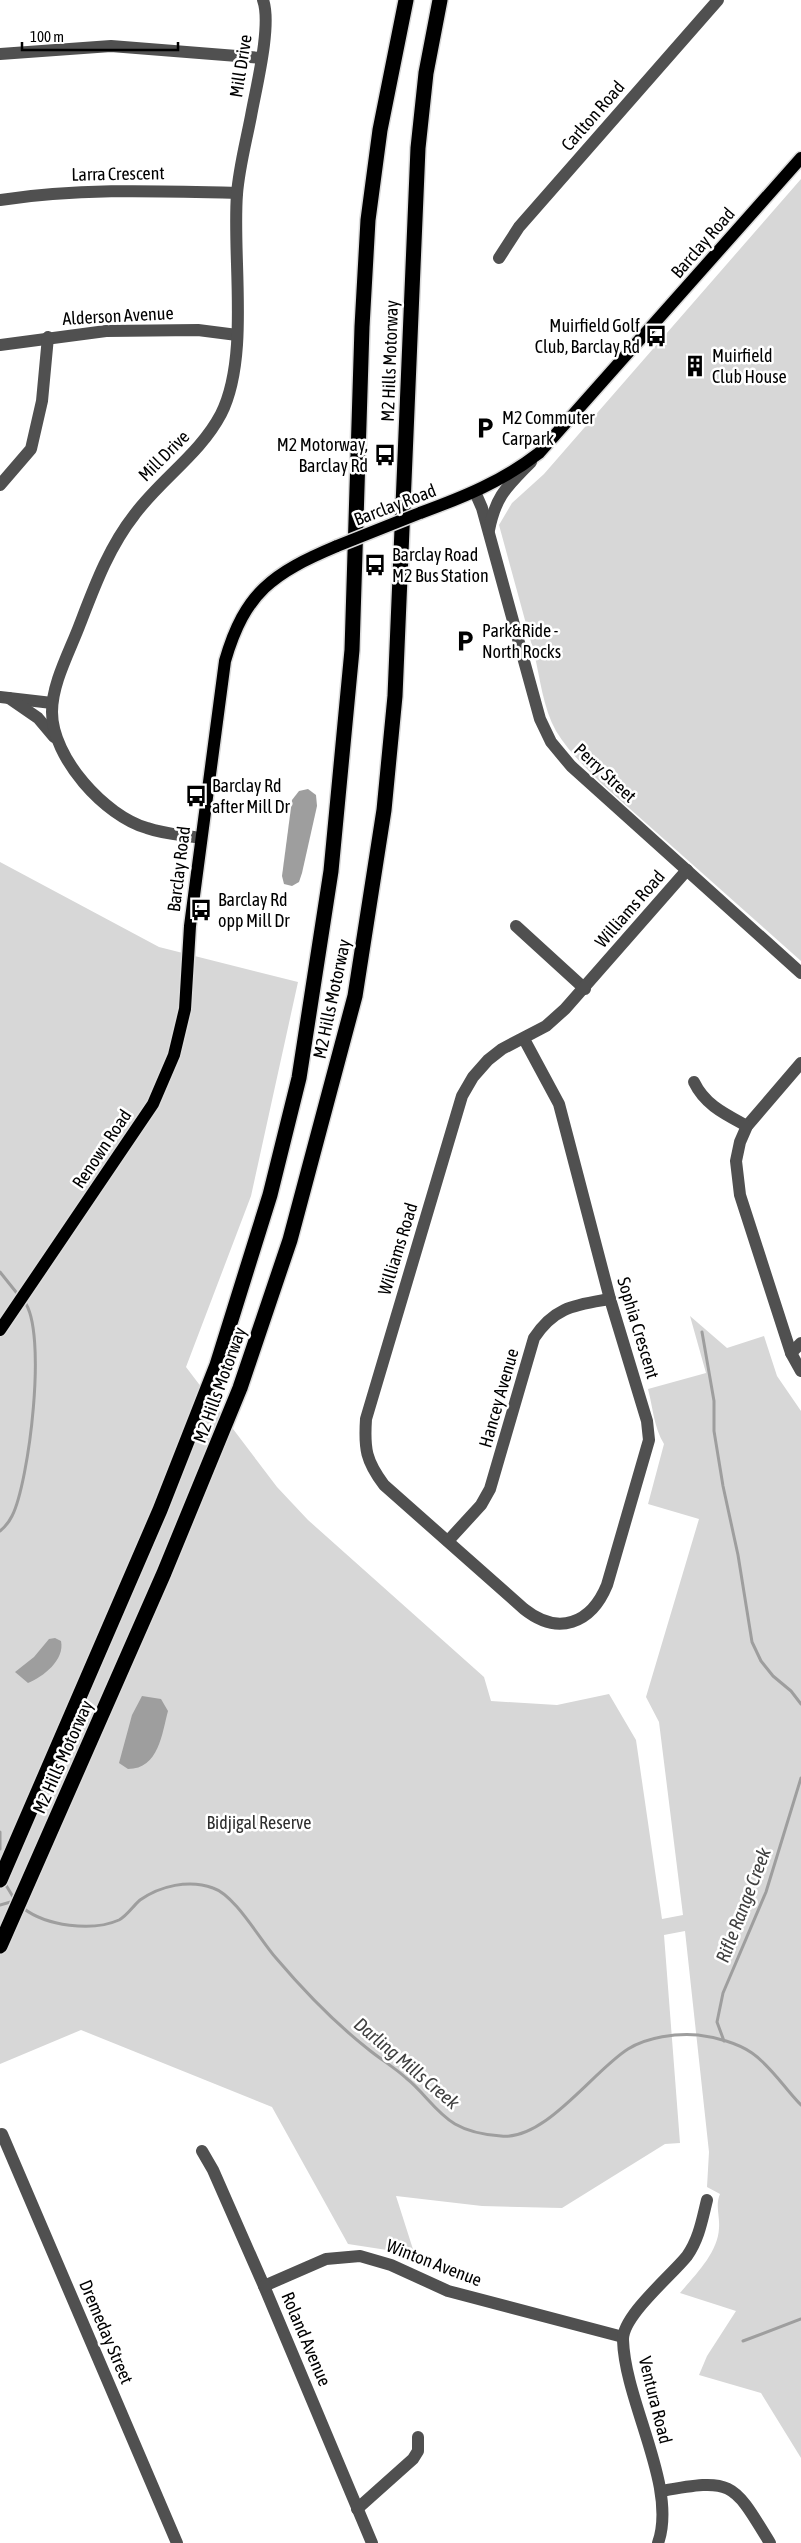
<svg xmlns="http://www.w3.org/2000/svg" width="801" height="2543" font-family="'Asap Condensed',sans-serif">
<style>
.green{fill:#d7d7d7}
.water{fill:#9e9e9e}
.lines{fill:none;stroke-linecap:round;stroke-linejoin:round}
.stream{stroke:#9e9e9e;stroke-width:3}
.major-casing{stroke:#dbdbdb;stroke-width:15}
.highway-casing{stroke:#dbdbdb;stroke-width:18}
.minor{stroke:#505050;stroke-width:12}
.major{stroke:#000;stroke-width:12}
.highway{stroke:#000;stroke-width:15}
.major-bridge-casing{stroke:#dbdbdb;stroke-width:15;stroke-linecap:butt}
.major-bridge{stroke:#000;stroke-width:12}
.labels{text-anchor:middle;stroke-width:5;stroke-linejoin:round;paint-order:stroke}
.street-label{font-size:18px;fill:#000;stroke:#fff}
.poi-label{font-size:18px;fill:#000;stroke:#fff;text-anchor:start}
.park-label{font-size:18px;fill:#2e2e2e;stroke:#fff}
.water-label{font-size:19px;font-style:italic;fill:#3f3f3f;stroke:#fff}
</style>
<rect width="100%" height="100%" fill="#fff"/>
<!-- green -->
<g class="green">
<path d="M 801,179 L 801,961 L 602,784 C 585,767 568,751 556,731 C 543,708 540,677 534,653 L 499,525 L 512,503 L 544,474 Z"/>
<path d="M 0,862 L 159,947 L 298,982 L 251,1196 L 186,1367 L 277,1487 L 308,1520 L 484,1677 L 491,1701 L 557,1705 L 609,1694 L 636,1740 L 662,1919 L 683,1915 L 659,1722 L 646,1697 L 699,1519 L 648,1504 L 664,1444 C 654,1428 653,1408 648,1389 L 706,1373 L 690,1316 L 727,1348 L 764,1336 L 777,1376 L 801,1411 L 801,2458 L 761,2393 L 699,2375 L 707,2356 L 736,2311 L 680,2293 C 695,2275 718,2253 719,2228 C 720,2215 715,2206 720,2194 L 707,2187 L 709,2152 L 685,1931 L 664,1935 L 680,2143 L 665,2144 L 562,2208 L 482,2206 L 396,2196 L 418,2265 L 387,2250 L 348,2244 L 272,2107 L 81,2030 L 0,2064 Z"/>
</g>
<!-- water -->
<g class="water">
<polygon points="308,789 316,795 317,806 302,873 299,882 292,886 284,884 282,876 292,800 299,791"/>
<path d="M 55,1638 L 61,1641 C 65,1660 43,1677 28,1683 L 15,1672 L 34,1657 L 49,1639 Z"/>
<path d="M 142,1696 L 161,1699 L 168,1711 C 162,1733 159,1769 128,1769 L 119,1763 L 132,1715 Z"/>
</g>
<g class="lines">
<!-- stream -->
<g class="stream">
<polyline points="0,1272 20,1297"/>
<polyline points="702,1332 714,1401 714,1431 723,1486 738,1555 752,1642 761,1661 773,1676 791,1691 801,1704"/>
<path d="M 0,1531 C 5,1527 9,1522 12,1516 C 29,1483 48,1331 24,1301"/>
<polyline points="0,1832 0,1849"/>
<polyline points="4,1882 15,1900"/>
<polyline points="0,1905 14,1901"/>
<path d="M 23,1908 C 46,1926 92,1932 119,1920 C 127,1916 133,1906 140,1900 C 160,1886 189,1879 213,1888 C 235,1895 260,1940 276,1958 C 304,1991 335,2023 368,2049 C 380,2059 394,2067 406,2078 C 424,2092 435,2112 455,2124 C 467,2131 486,2135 501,2136 C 545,2141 593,2071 628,2049 C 647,2037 677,2033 698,2035 C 715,2037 738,2043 752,2053 C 771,2066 785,2089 801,2105"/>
<polyline points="724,2041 717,2022 723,1993 766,1892 801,1778"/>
<polyline points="743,2341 801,2319"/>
</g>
<!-- major casing -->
<g class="major-casing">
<g id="major">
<path d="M 420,513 C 464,497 503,481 539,453 L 801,158"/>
<path d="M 0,1330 L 153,1104 L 174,1055 L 185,1009 L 190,926 L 225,661 C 245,592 273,573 337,546"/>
</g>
</g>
<!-- highway casing -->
<g class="highway-casing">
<g id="highway">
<polyline points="0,1880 160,1510 217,1365 270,1195 299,1078 331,871 352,650 362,327 368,220 380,130 406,0"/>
<polyline points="0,1946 164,1573 240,1388 290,1240 355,996 384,810 395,696 418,148 426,73 440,0"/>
</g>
</g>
<!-- minor -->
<g class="minor">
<polyline points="0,54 111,46 261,58"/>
<path d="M 0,200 C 79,188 158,191 237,193"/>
<polyline points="499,258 519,227 718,0"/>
<polyline points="0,345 106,331 198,330 237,335"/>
<polyline points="0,485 31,449 42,401 48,337"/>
<polyline points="475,492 482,508 540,719 551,742 571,766 801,973"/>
<path d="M 489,530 C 496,495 507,487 531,462"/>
<polyline points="0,697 52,703"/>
<polyline points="9,698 38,718 54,737"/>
<path d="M 200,838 C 183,835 164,834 147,828 C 105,816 52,758 52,712 C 52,683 70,651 80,624 C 95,585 109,547 135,514 C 162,478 200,454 221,414 C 250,357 232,257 237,194 C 239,168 246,142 251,116 C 256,88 272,25 263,0"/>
<polyline points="516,926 585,989"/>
<path d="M 524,1039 L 559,1104 L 610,1299 L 647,1421 L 649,1440 L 607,1585 C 591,1624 558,1636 524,1609 L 384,1485 C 366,1461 364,1449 366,1419 L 462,1096 L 473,1077 L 488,1060 L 502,1049 L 546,1026 L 565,1009 L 687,870"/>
<polyline points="801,1063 747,1126 740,1142 736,1161 740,1195 791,1353 801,1371"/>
<path d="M 694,1082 C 705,1105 725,1114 747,1126"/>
<polyline points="791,1353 801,1343"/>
<path d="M 448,1541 L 481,1505 L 490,1489 L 534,1338 C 555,1306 576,1305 610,1299"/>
<polyline points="2,2134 177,2543"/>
<polyline points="202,2151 213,2170 264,2286 372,2543"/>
<polyline points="264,2286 326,2259 360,2256 391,2265 448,2291 623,2337"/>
<path d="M 662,2491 C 733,2478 733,2482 770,2543"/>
<polyline points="357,2509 413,2459 418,2451 418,2437"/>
<path d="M 658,2543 C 678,2487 625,2403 623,2340 C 622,2316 672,2275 687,2256 C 699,2239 702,2220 707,2200"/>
</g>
<!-- major -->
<use href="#major" class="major"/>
<!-- highway -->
<use href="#highway" class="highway"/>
<!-- major-bridge casing -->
<g class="major-bridge-casing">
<polyline id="major-bridge" points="337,546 420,513"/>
</g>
<!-- major-bridge -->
<use href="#major-bridge" class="major-bridge"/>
</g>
<!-- icons -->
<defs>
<g id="bus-bare" transform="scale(1.725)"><path d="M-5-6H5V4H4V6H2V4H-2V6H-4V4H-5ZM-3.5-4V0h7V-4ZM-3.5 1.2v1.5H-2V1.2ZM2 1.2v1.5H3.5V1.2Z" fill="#000" stroke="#fff" stroke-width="2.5" paint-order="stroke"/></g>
<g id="building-bare" transform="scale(1.725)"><path d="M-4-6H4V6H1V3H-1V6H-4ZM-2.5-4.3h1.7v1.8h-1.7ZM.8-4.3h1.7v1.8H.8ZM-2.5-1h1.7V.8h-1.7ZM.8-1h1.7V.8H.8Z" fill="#000" stroke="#fff" stroke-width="2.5" paint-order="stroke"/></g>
<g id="parking-bare" transform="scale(1.725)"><path d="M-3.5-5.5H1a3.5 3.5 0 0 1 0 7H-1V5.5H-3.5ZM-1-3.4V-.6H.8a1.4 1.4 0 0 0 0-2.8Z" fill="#000" stroke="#fff" stroke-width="2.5" paint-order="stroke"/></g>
</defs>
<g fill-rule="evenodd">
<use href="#bus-bare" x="656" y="336"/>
<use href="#building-bare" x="695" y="366"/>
<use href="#parking-bare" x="485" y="428"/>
<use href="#bus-bare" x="385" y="455"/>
<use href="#bus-bare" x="375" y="565"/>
<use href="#parking-bare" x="465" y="641"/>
<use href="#bus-bare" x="196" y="796"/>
<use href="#bus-bare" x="201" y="910"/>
</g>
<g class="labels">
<!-- street labels -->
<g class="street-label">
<text transform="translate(241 66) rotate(-81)" y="6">Mill Drive</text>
<text transform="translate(593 116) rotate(-49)" y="6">Carlton Road</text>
<text transform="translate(118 174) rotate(-1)" y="6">Larra Crescent</text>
<text transform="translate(703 243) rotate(-49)" y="6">Barclay Road</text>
<text transform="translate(118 316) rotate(-3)" y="6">Alderson Avenue</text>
<text transform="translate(390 361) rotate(-88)" y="6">M2 Hills Motorway</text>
<text transform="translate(164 456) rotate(-45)" y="6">Mill Drive</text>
<text transform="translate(395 505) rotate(-21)" y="6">Barclay Road</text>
<text transform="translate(605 773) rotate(43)" y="6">Perry Street</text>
<text transform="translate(179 869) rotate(-83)" y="6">Barclay Road</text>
<text transform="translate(630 909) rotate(-49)" y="6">Williams Road</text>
<text transform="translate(332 999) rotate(-78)" y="6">M2 Hills Motorway</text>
<text transform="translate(102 1149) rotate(-56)" y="6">Renown Road</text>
<text transform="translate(398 1249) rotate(-73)" y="6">Williams Road</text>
<text transform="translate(638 1328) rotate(73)" y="6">Sophia Crescent</text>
<text transform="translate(220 1385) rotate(-70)" y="6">M2 Hills Motorway</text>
<text transform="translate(499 1398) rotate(-74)" y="6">Hancey Avenue</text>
<text transform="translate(63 1757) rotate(-66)" y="6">M2 Hills Motorway</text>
<text transform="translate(434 2263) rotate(21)" y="6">Winton Avenue</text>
<text transform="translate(106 2332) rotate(67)" y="6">Dremeday Street</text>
<text transform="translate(306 2339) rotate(67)" y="6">Roland Avenue</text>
<text transform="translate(655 2400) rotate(76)" y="6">Ventura Road</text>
</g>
<!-- poi labels -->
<g class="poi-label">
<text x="640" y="332" text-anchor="end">Muirfield Golf<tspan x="640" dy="21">Club, Barclay Rd</tspan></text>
<text x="712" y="362">Muirfield<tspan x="712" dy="21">Club House</tspan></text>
<text x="502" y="424">M2 Commuter<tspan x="502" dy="21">Carpark</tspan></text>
<text x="368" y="451" text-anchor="end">M2 Motorway,<tspan x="368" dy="21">Barclay Rd</tspan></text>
<text x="392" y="561">Barclay Road<tspan x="392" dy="21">M2 Bus Station</tspan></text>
<text x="482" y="637">Park&amp;Ride -<tspan x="482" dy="21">North Rocks</tspan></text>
<text x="212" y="792">Barclay Rd<tspan x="212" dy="21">after Mill Dr</tspan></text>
<text x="218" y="906">Barclay Rd<tspan x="218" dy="21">opp Mill Dr</tspan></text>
</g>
<!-- park labels -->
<g class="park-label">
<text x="259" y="1829">Bidjigal Reserve</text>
</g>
<!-- water labels -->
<g class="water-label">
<text transform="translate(743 1905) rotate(-69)" y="7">Rifle Range Creek</text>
<text transform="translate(407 2063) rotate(40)" y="7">Darling Mills Creek</text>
</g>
</g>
<!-- scale -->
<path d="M22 42v8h156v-8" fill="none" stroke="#000000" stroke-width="2.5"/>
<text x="30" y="42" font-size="15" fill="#000000" stroke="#ffffff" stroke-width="4" paint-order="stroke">100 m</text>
</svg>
